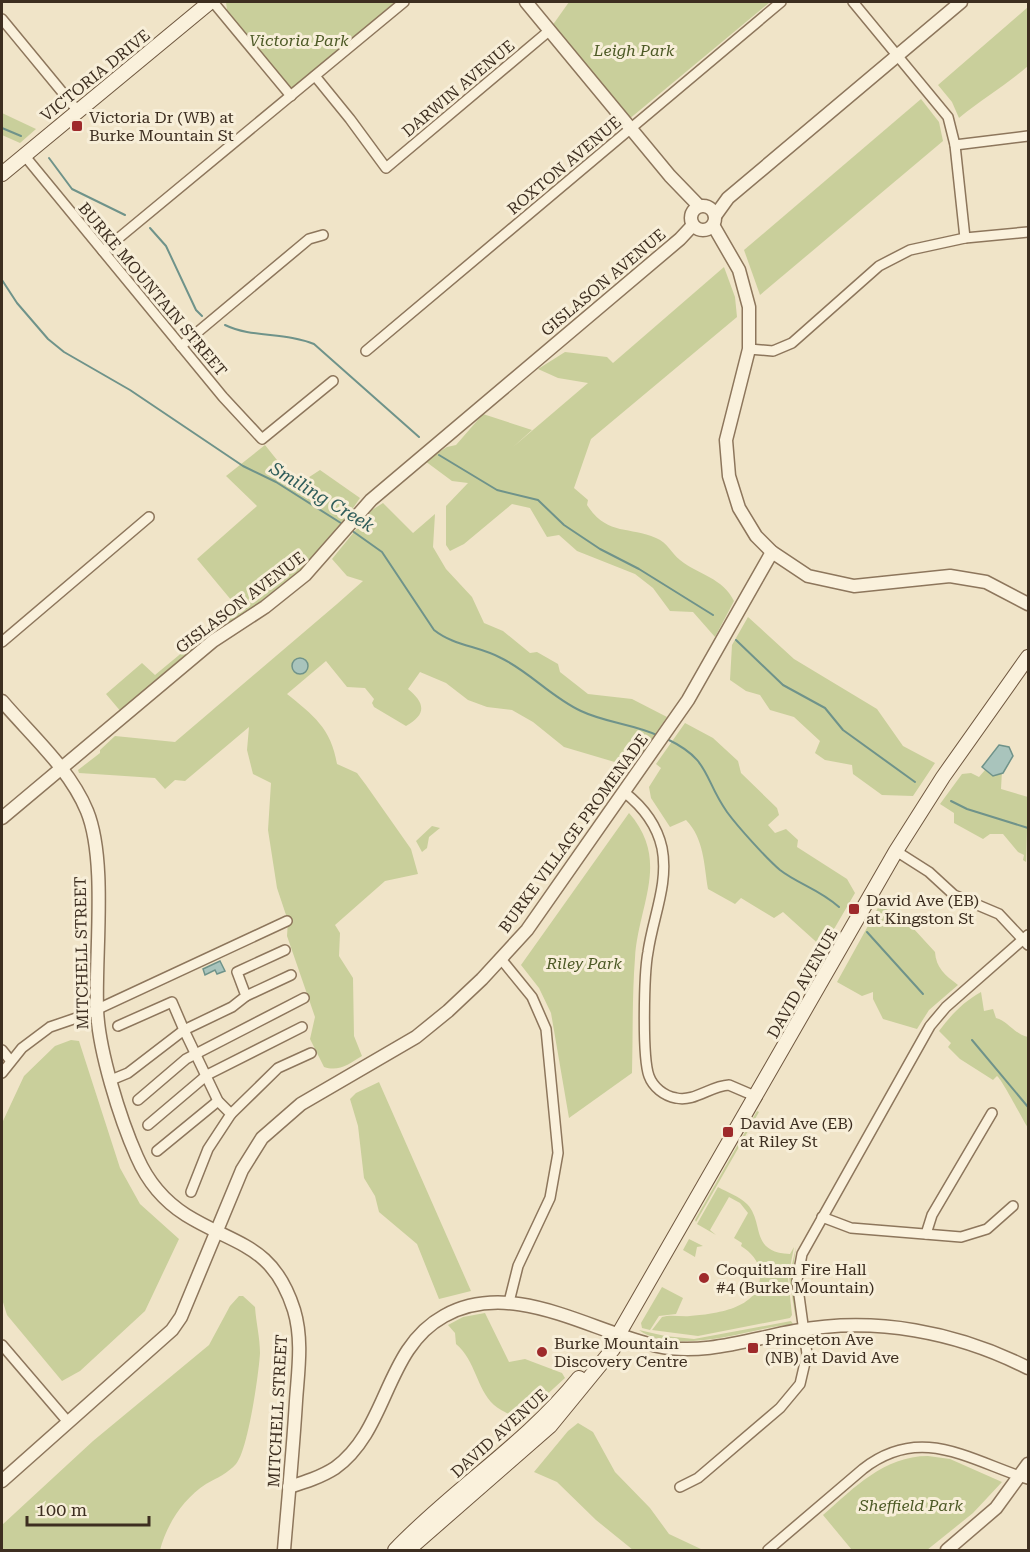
<svg xmlns="http://www.w3.org/2000/svg" width="1030" height="1552" font-family="'Roboto Serif',serif">
<style>
.green{fill:#c9cf9b}
.water{fill:#a9c4bc;stroke:#6f938a;stroke-width:1.5}
.lines{fill:none;stroke-linecap:round;stroke-linejoin:round}
.stream{stroke:#6f938a;stroke-width:2}
.minor-casing{stroke:#8d765c;stroke-width:12}
.tertiary-casing{stroke:#8d765c;stroke-width:15}
.secondary-casing{stroke:#6f573f;stroke-width:16}
.minor{stroke:#faf1dc;stroke-width:9}
.tertiary{stroke:#faf1dc;stroke-width:12}
.secondary{stroke:#faf1dc;stroke-width:14}
.poi-dot{fill:#9e2a2b;stroke:#f7eed8;stroke-width:2}
.labels{text-anchor:middle;stroke-width:6;stroke-linejoin:round;paint-order:stroke}
.park-label{font-size:16px;font-style:italic;fill:#4d5a26;stroke:#f7eed8}
.street-label{font-size:16px;fill:#3d2e20;stroke:#f7eed8}
.poi-label{font-size:16px;fill:#3d2e20;stroke:#f7eed8;text-anchor:start}
.water-label{font-size:18px;font-style:italic;fill:#2f5d5a;stroke:#f7eed8}
</style>
<rect width="100%" height="100%" fill="#f0e4c8"/>
<!-- green -->
<g class="green">
<polygon points="226,2 404,2 294,94 227,10"/>
<polygon points="569,2 770,2 628,120 552,26"/>
<path d="M 1028,7 L 1028,66 C 1006,85 982,99 959,118 L 952,102 L 938,85 Z"/>
<polygon points="921,99 939,122 943,141 760,295 744,250"/>
<polygon points="2,113 36,129 20,143 2,135"/>
<path d="M 724,267 L 735,297 L 737,317 L 591,439 L 574,488 L 588,500 L 587,505 C 607,536 629,526 656,538 C 668,543 671,553 680,560 C 699,575 723,578 734,601 L 715,637 L 693,612 L 670,611 L 653,588 L 635,574 L 577,551 L 559,535 L 547,537 L 530,508 L 512,504 L 464,544 L 450,551 L 446,545 L 446,506 L 468,483 L 452,481 L 425,461 L 447,447 L 456,445 L 483,414 L 532,430 L 513,447 L 588,383 L 558,378 L 538,369 L 565,352 L 607,357 L 613,363 Z"/>
<polygon points="265,445 297,485 320,470 360,498 322,553 272,597 122,713 106,694 142,663 155,675 237,607 197,559 257,506 226,476"/>
<path d="M 383,503 L 413,533 L 435,514 L 433,547 L 446,569 L 472,597 L 484,623 L 503,631 L 530,653 L 537,652 L 558,664 L 560,672 L 588,694 L 632,699 L 667,717 L 640,756 L 626,757 L 618,763 L 564,747 L 533,722 L 512,710 L 487,707 L 468,700 L 446,683 L 420,672 L 408,689 C 424,702 428,714 406,726 L 374,707 L 372,703 L 374,699 L 365,688 L 347,687 L 326,661 L 287,694 C 313,715 331,728 337,764 L 357,773 L 366,785 L 411,849 L 418,874 L 385,881 L 335,925 L 340,933 L 339,956 L 353,978 L 354,1036 L 362,1056 C 349,1064 339,1072 324,1067 L 310,1039 L 315,1017 L 287,936 L 288,921 L 277,888 L 268,830 L 271,783 L 253,774 L 247,750 L 249,727 L 185,781 L 175,780 L 165,789 L 155,778 L 79,773 L 78,770 L 100,753 L 100,750 L 115,736 L 175,742 L 337,604 L 363,581 L 347,576 L 332,559 L 372,510 Z"/>
<polygon points="748,617 794,659 877,709 903,746 935,763 913,796 882,795 853,774 852,765 825,760 815,753 820,741 794,717 770,710 760,695 746,691 730,680 732,645"/>
<path d="M 685,723 L 713,738 L 738,761 L 741,773 L 777,808 L 779,815 L 768,825 L 775,833 L 786,829 L 798,840 L 797,847 L 847,879 L 855,893 L 823,948 L 783,912 L 774,918 L 741,898 L 735,904 L 708,889 C 704,865 704,838 686,820 L 670,827 L 651,798 L 649,787 L 661,768 L 656,764 Z"/>
<polygon points="985,770 1002,771 1001,789 1028,797 1026,862 1023,860 1024,855 1018,852 1003,834 990,834 983,839 954,823 954,813 940,804 962,774 971,773 979,777"/>
<path d="M 629,813 C 671,861 638,905 635,958 C 632,996 633,1035 632,1073 L 569,1118 L 551,1013 L 539,988 L 521,965 Z"/>
<polygon points="432,826 440,828 429,837 427,848 422,852 416,841"/>
<path d="M 879,906 L 902,916 L 935,952 C 936,968 945,975 958,985 L 929,1010 L 917,1029 L 883,1019 L 873,999 L 873,992 L 862,996 L 837,982 Z"/>
<path d="M 981,992 L 984,1011 L 993,1009 L 996,1018 C 1008,1021 1014,1034 1028,1037 L 1028,1128 C 1023,1120 1001,1078 997,1076 L 993,1080 L 960,1059 L 948,1047 L 951,1043 L 939,1031 C 951,1015 963,1002 981,992 Z"/>
<polygon points="71,1040 79,1041 120,1168 140,1204 179,1239 145,1311 80,1371 62,1381 7,1315 2,1299 3,1121 24,1076 55,1046"/>
<polygon points="379,1082 471,1291 439,1299 417,1244 379,1212 375,1196 364,1178 358,1126 350,1099 356,1093"/>
<polygon points="757,1111 759,1112 696,1222 695,1220"/>
<path d="M 718,1187 C 727,1192 740,1197 747,1204 C 765,1223 749,1252 790,1254 L 794,1247 L 788,1278 L 792,1315 L 790,1318 L 698,1336 L 652,1330 L 662,1317 C 671,1314 680,1317 690,1316 C 714,1314 760,1309 760,1276 C 760,1262 752,1253 741,1246 L 742,1243 L 734,1238 L 748,1213 L 740,1203 L 729,1197 L 710,1230 L 716,1235 L 697,1224 Z"/>
<polygon points="689,1239 703,1246 697,1247 695,1257 683,1250"/>
<polygon points="796,1247 792,1278 796,1320 789,1278"/>
<polygon points="662,1287 683,1298 676,1314 659,1316 650,1330 642,1328 641,1323"/>
<path d="M 239,1296 L 243,1296 L 255,1307 C 256,1322 260,1338 260,1353 C 259,1372 248,1451 236,1464 C 228,1473 217,1478 206,1484 C 183,1499 167,1524 160,1550 L 2,1550 L 2,1525 L 93,1441 L 209,1345 L 230,1306 Z"/>
<path d="M 485,1313 L 509,1362 L 525,1359 L 562,1373 L 565,1378 L 519,1420 C 512,1415 501,1411 494,1405 C 476,1388 476,1361 456,1344 L 455,1333 L 448,1325 L 463,1317 Z"/>
<path d="M 791,1321 L 793,1324 L 773,1327 C 737,1334 671,1354 639,1330 L 665,1336 L 694,1339 Z"/>
<polygon points="578,1423 593,1432 615,1472 650,1508 669,1534 703,1550 633,1550 596,1520 557,1482 534,1472 568,1431"/>
<path d="M 928,1456 L 950,1459 L 1002,1482 L 973,1513 L 927,1550 L 852,1550 L 823,1515 C 854,1488 884,1456 928,1456 Z"/>
</g>
<!-- water -->
<g class="water">
<circle cx="300" cy="666" r="8"/>
<polygon points="999,745 1009,747 1013,756 1003,773 993,776 982,767"/>
<polygon points="220,961 225,971 217,974 215,970 205,975 203,969"/>
</g>
<g class="lines">
<!-- stream -->
<g class="stream">
<polyline points="2,128 21,136"/>
<polyline points="49,158 72,189 125,215"/>
<polyline points="150,228 166,246 196,310 202,316"/>
<polyline points="2,280 17,303 48,339 64,352 130,390 243,466 276,482 344,525"/>
<path d="M 225,325 C 252,338 285,332 314,344 L 419,437"/>
<polyline points="439,455 497,490 538,500 564,525 600,549 639,569 713,615"/>
<path d="M 351,530 L 382,552 L 434,630 C 454,646 479,646 501,658 C 530,672 551,697 581,711 C 606,723 634,724 659,736"/>
<polyline points="736,640 783,685 825,708 843,730 915,782"/>
<path d="M 667,739 C 711,760 703,778 727,812 C 738,827 766,858 780,870 C 798,884 819,889 839,907"/>
<polyline points="951,801 967,809 1028,828"/>
<polyline points="867,932 923,994"/>
<polyline points="972,1040 1028,1107"/>
</g>
<!-- minor casing -->
<g class="minor-casing">
<g id="minor">
<polyline points="213,2 291,96"/>
<polyline points="853,2 948,117 955,145 965,238"/>
<polyline points="2,19 77,110"/>
<polyline points="315,76 350,119 386,168 550,30"/>
<polyline points="955,145 1028,136"/>
<polyline points="24,155 223,397 262,439 333,381"/>
<polyline points="103,251 404,2"/>
<polyline points="181,346 309,239 323,235"/>
<polyline points="749,349 773,351 792,343 879,266 910,250 965,238 1028,232"/>
<polyline points="366,351 781,2"/>
<polyline points="2,642 149,517"/>
<path d="M 624,792 C 642,806 657,825 662,848 C 669,883 653,917 648,952 C 644,973 642,1057 649,1076 C 653,1087 664,1096 676,1098 C 695,1102 710,1086 729,1085 L 757,1097"/>
<polyline points="896,851 929,872 954,895 999,914 1028,945"/>
<polyline points="501,959 532,997 546,1029 558,1153 550,1198 518,1266 509,1302"/>
<polyline points="246,996 291,975"/>
<polyline points="118,1026 172,1002 184,1030 232,1007 246,996 237,972 285,950"/>
<polyline points="2,1050 10,1060"/>
<polyline points="2,1073 22,1048 50,1027 85,1015 287,921"/>
<polyline points="111,1080 128,1073 184,1030 218,1101 231,1114 208,1149 191,1192"/>
<polyline points="138,1100 186,1059 304,998"/>
<polyline points="231,1114 278,1068 311,1053"/>
<polyline points="148,1125 207,1075 302,1027"/>
<polyline points="157,1151 218,1101"/>
<polyline points="822,1217 851,1228 961,1237 987,1229 1013,1206"/>
<polyline points="926,1234 932,1215 992,1113"/>
<polyline points="2,1345 68,1422"/>
<polyline points="680,1487 698,1478 780,1408 800,1384 807,1354 797,1281 802,1254 930,1026 946,1007 1028,935"/>
<path d="M 768,1550 L 863,1469 C 921,1424 969,1460 1028,1479"/>
</g>
</g>
<!-- tertiary casing -->
<g class="tertiary-casing">
<g id="tertiary">
<polyline points="526,2 670,176 699,206"/>
<circle cx="703" cy="218" r="12"/>
<polyline points="715,216 728,198 961,2"/>
<polyline points="713,225 739,270 749,307 749,349 726,440 729,476 739,508 756,536 772,552 808,576 854,586 950,576 986,582 1028,604"/>
<path d="M 2,701 C 30,734 70,769 87,811 C 107,860 95,953 97,1008 C 98,1049 120,1119 137,1157 C 147,1180 164,1201 186,1215 C 236,1246 273,1244 294,1310 C 303,1340 298,1371 296,1401 C 293,1451 288,1501 284,1550"/>
<polyline points="2,818 213,641 265,607 305,575 371,500 680,239 693,225"/>
<polyline points="2,1481 172,1330 181,1317 242,1170 262,1138 301,1104 416,1037 448,1011 482,979 527,930 688,700 772,552"/>
<path d="M 289,1487 C 305,1482 321,1477 335,1468 C 389,1429 384,1349 444,1316 C 512,1278 589,1331 657,1346 C 703,1356 750,1339 795,1331 C 875,1316 957,1332 1028,1368"/>
<polyline points="947,1550 996,1508 1028,1464"/>
</g>
</g>
<!-- secondary casing -->
<g class="secondary-casing">
<g id="secondary">
<polyline points="2,174 210,2"/>
<path d="M 395,1550 C 453,1489 526,1444 579,1378"/>
<polyline points="408,1550 550,1426 613,1349 618,1335 896,851 943,777 1028,657"/>
</g>
</g>
<!-- minor -->
<use href="#minor" class="minor"/>
<!-- tertiary -->
<use href="#tertiary" class="tertiary"/>
<!-- secondary -->
<use href="#secondary" class="secondary"/>
</g>
<!-- markers -->
<g class="poi-dot">
<rect x="71" y="120" width="12" height="12" rx="3"/>
<rect x="848" y="903" width="12" height="12" rx="3"/>
<rect x="722" y="1126" width="12" height="12" rx="3"/>
<circle cx="704" cy="1278" r="6"/>
<rect x="747" y="1342" width="12" height="12" rx="3"/>
<circle cx="542" cy="1352" r="6"/>
</g>
<g class="labels">
<!-- park labels -->
<g class="park-label">
<text x="299" y="46">Victoria Park</text>
<text x="634" y="56">Leigh Park</text>
<text x="584" y="969">Riley Park</text>
<text x="911" y="1511">Sheffield Park</text>
</g>
<!-- street labels -->
<g class="street-label">
<text transform="translate(95 75) rotate(-39)" y="6">VICTORIA DRIVE</text>
<text transform="translate(458 88) rotate(-40)" y="6">DARWIN AVENUE</text>
<text transform="translate(564 165) rotate(-40)" y="6">ROXTON AVENUE</text>
<text transform="translate(603 282) rotate(-40)" y="6">GISLASON AVENUE</text>
<text transform="translate(153 289) rotate(50)" y="6">BURKE MOUNTAIN STREET</text>
<text transform="translate(240 602) rotate(-37)" y="6">GISLASON AVENUE</text>
<text transform="translate(573 833) rotate(-54)" y="6">BURKE VILLAGE PROMENADE</text>
<text transform="translate(81 953) rotate(-91)" y="6">MITCHELL STREET</text>
<text transform="translate(802 983) rotate(-60)" y="6">DAVID AVENUE</text>
<text transform="translate(277 1411) rotate(-87)" y="6">MITCHELL STREET</text>
<text transform="translate(499 1433) rotate(-42)" y="6">DAVID AVENUE</text>
</g>
<!-- poi labels -->
<g class="poi-label">
<text x="89" y="123">Victoria Dr (WB) at<tspan x="89" dy="18">Burke Mountain St</tspan></text>
<text x="866" y="906">David Ave (EB)<tspan x="866" dy="18">at Kingston St</tspan></text>
<text x="740" y="1129">David Ave (EB)<tspan x="740" dy="18">at Riley St</tspan></text>
<text x="716" y="1275">Coquitlam Fire Hall<tspan x="716" dy="18">#4 (Burke Mountain)</tspan></text>
<text x="765" y="1345">Princeton Ave<tspan x="765" dy="18">(NB) at David Ave</tspan></text>
<text x="554" y="1349">Burke Mountain<tspan x="554" dy="18">Discovery Centre</tspan></text>
</g>
<!-- water labels -->
<g class="water-label">
<text transform="translate(322 497) rotate(31)" y="6">Smiling Creek</text>
</g>
</g>
<!-- border -->
<rect width="1030" height="1552" fill="none" stroke="#3d2e20" stroke-width="6"/>
<!-- scale -->
<path d="M27 1516v9h122v-9" fill="none" stroke="#3d2e20" stroke-width="3"/>
<text x="36" y="1516" font-size="18" fill="#3d2e20" stroke="#f7eed8" stroke-width="4.5" paint-order="stroke">100 m</text>
</svg>
